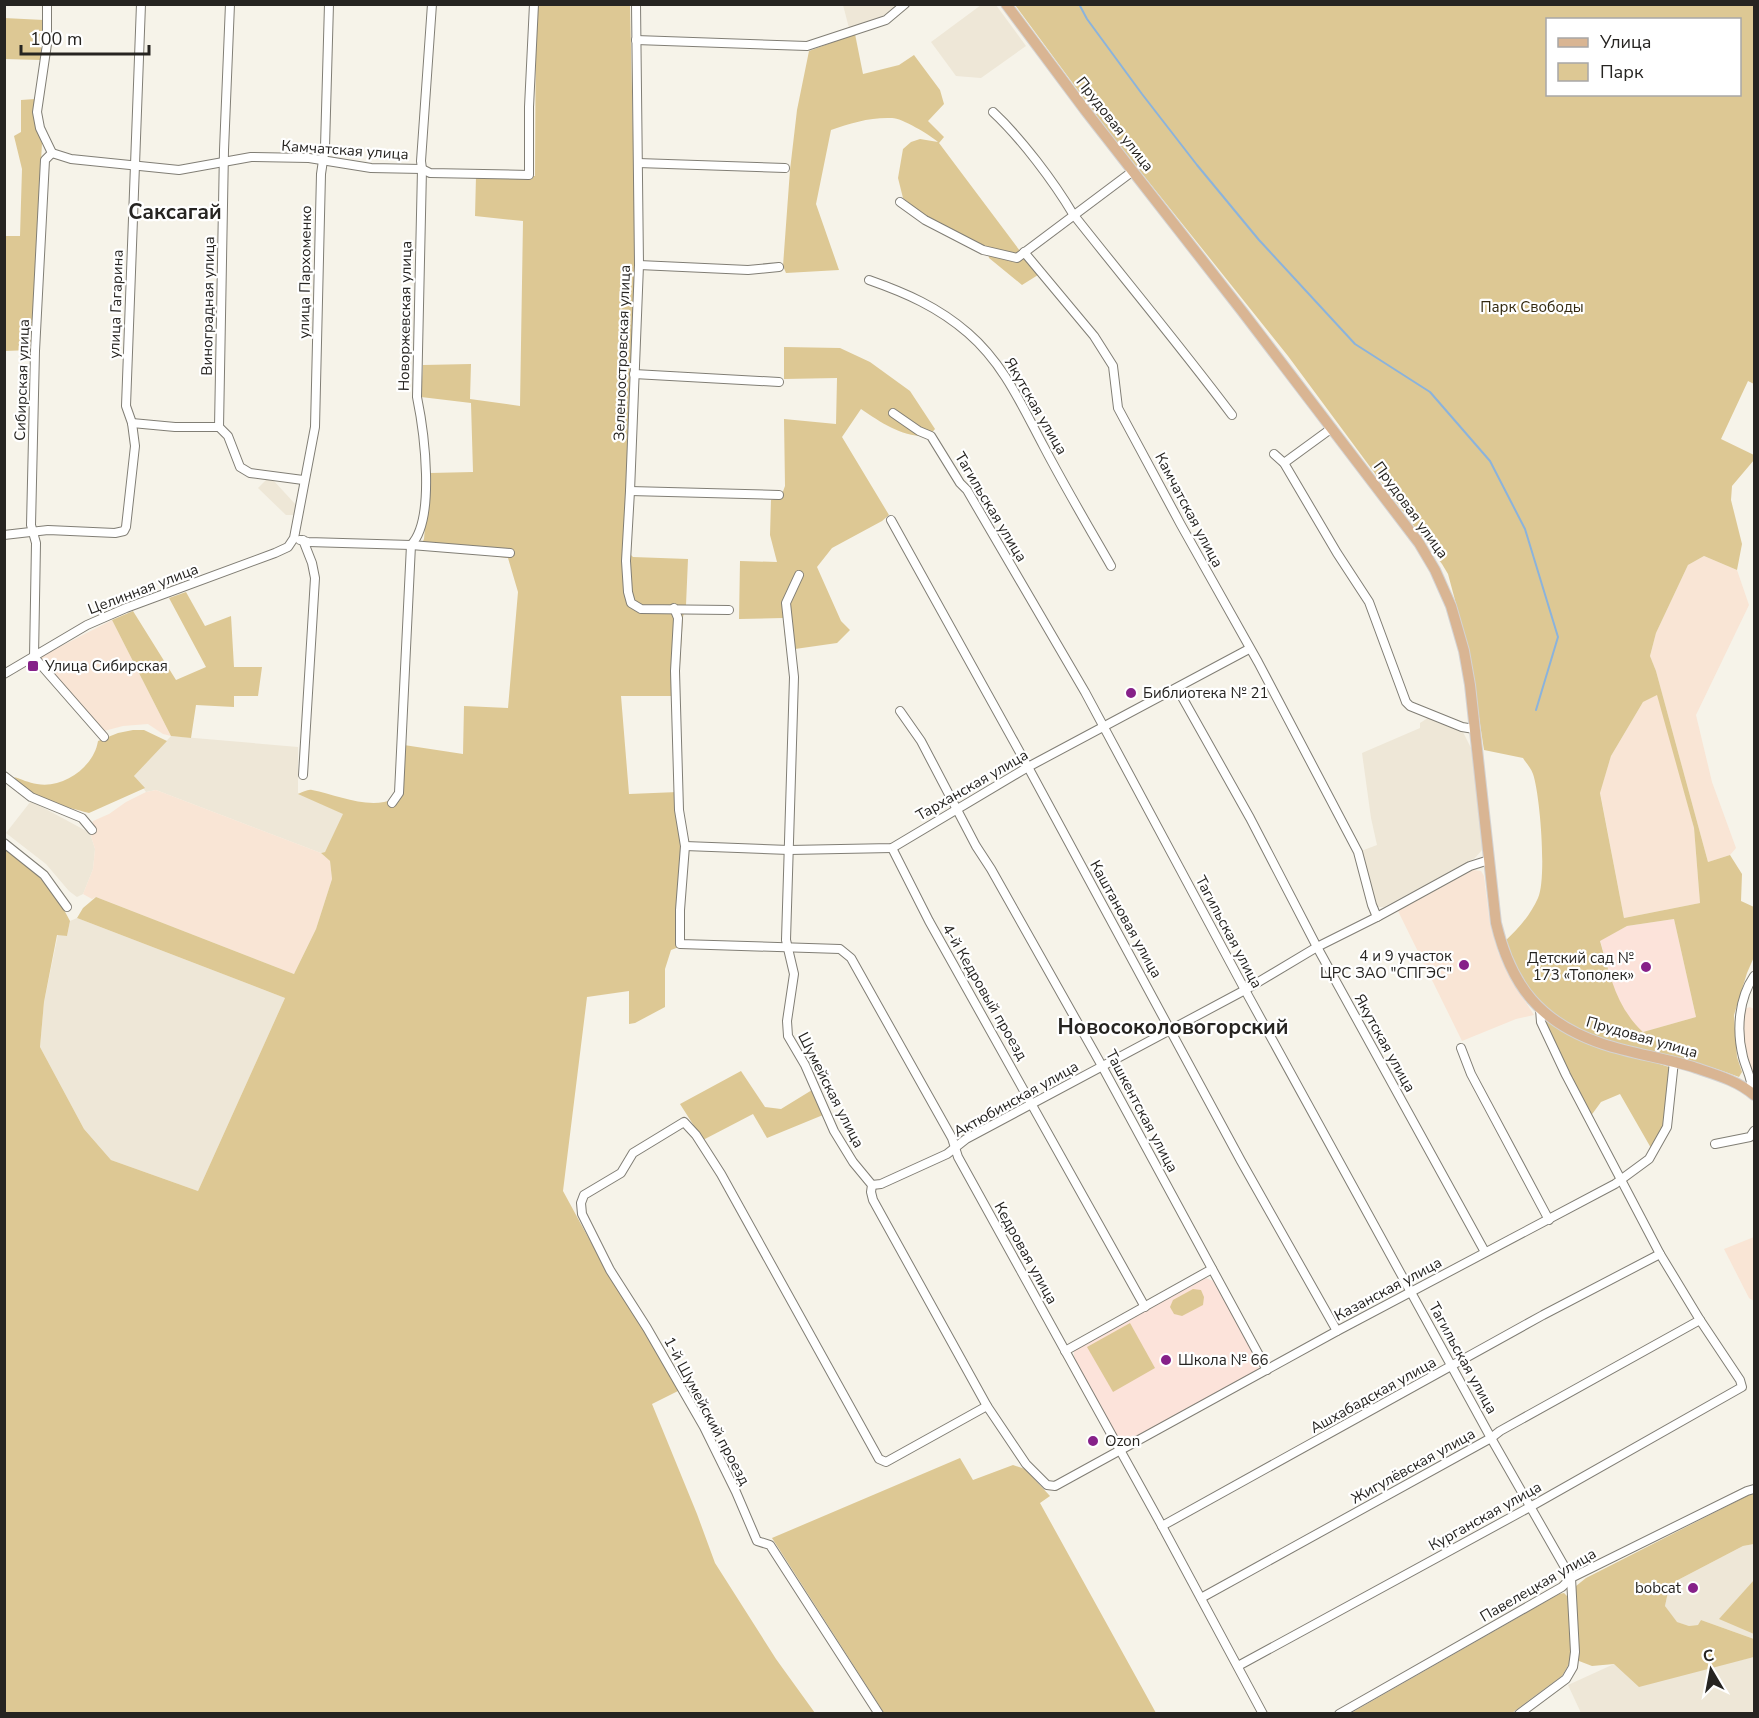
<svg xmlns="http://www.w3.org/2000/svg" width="1759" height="1718" viewBox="0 0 1759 1718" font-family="'Nunito Sans',sans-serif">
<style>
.built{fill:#eee7d7}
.industrial{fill:#f9e5d5}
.education{fill:#fce3da}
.green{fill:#ddc894;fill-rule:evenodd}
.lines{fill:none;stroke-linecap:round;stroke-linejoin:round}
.stream{stroke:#8bb3dc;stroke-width:2}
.minor-casing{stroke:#817e75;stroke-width:10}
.major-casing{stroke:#d4d3d3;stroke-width:12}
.minor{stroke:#fff;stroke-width:8}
.major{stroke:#d9b593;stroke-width:10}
.poi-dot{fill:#862189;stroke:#fff;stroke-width:2}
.labels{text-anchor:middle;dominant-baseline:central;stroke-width:4.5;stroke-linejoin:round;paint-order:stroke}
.street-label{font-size:15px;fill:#262421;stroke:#fff}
.park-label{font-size:15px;fill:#332910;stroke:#fff}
.poi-label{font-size:15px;fill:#262421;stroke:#fff;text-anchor:start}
.district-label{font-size:21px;font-weight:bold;fill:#262421;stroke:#fff}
</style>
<rect width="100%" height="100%" fill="#f6f3e9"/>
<g class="built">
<polygon points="843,5 899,5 884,17 849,28"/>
<polygon points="981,5 996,5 1026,46 981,78 956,76 931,42"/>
<polygon points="267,479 273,480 296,505 294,515 286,515 258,488"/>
<polygon points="1431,716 1463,732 1471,748 1483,841 1482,850 1475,858 1384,907 1377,907 1374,903 1361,851 1377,845 1371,818 1362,753 1420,728 1420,723"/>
<polygon points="171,736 298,747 298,793 344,814 325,852 321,853 156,790 146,792 134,776"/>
<polygon points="31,801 90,833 95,849 93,869 83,894 77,897 69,891 46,864 6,833"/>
<polygon points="77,918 285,998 198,1191 111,1160 84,1129 40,1047 44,1002 58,934 67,936 70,921"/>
<polygon points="1754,1544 1754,1639 1701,1620 1699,1625 1689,1626 1676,1622 1665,1606 1668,1592 1676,1581 1743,1546"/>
<polygon points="1754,1657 1754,1713 1581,1713 1568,1685 1614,1664 1733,1662"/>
</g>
<g class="industrial">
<polygon points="1704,556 1737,570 1749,605 1696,715 1712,782 1736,848 1730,855 1708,862 1656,671 1650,656 1656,633 1688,565"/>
<polygon points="112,620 171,736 163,734 148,724 123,726 104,731 42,663 42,656"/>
<polygon points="1658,694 1694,828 1700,903 1624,918 1600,792 1611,756 1643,702"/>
<polygon points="156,790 321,853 330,861 332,879 316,929 294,974 96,897 92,899 83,894 93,869 95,849 90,833 93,821 109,814 126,802 146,792"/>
<polygon points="1473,870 1481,871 1484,876 1490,924 1498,952 1510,977 1534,1015 1516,1019 1462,1041 1398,911"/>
<polygon points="1750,1007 1754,1009 1754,1084 1747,1055 1742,1027 1744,1009"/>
<polygon points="1754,1237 1754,1301 1749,1298 1724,1249"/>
</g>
<g class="education">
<polygon points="1674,919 1696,1017 1643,1032 1630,1020 1615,994 1600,940 1627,926"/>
<polygon points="1206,1278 1213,1281 1258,1361 1259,1371 1128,1442 1122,1440 1117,1436 1074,1358 1074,1349"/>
</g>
<g class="green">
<path d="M536,5h94l6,261 -12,282 9,9 55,2 -2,46 -3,12 -5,79h-57l8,98 49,-2 7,49 -6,106 -8,3 -6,19v38l-30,16 -6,1v-33l-42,6 -24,194 44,81 38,57 24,46 11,15 -28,14 45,110 18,49 61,96 39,54h-810l-1,-865c32,25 47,36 66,73l-3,15 -10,-1 -13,67 -4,45 44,82 27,31 87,31 87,-193 -208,-80 6,-10 13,-11 198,77 22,-45 16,-50 -2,-18 -9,-8 4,-1 18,-38 -45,-20c5,-2 10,-5 14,-4 25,5 57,20 82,9l10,-54 59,9 1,-48 44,2 10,-116 -10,-34 -88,-11 4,-8 6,-66 43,-1 -2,-69 -50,-6 2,-32 48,-1 -1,35 50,7 3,-185 -48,-5 1,-40h59z"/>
<path d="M1015,5h739v379l-6,-3 -27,58 33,16v5l-22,26 -1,14 11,44 -5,26 -33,-14 -16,9 -32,68 -6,23 6,15 52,191 22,-7 12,19 -1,27 13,6v50l-7,16 -13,42 3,42 5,15 -3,5c-74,-30 -158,-22 -213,-90 -10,-12 -15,-31 -22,-45 14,-13 26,-26 34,-44 9,-19 2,-104 -5,-124 -2,-6 -7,-11 -10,-16l-39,-8 -15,-98 -21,-78 -6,-10 -154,-208 -180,-225zM1548,20h192v74h-192zM1657,695l37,133 6,75 -76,15 -24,-125 11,-37 32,-54zM1674,919l22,98 -53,15c-27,-25 -33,-57 -43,-91l27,-15z"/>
<polygon points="4,18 44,20 40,60 5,59"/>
<path d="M855,34l8,40 36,-9 15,-10 26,35 4,14 -16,17 16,16 -5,6 99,132 -16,10 -33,-27 -2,-10 -59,-30 -25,-20 -5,-20 5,-29 8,-7 9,-3 18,3c-8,-7 -36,-24 -46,-24 -21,-1 -42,5 -61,12l-15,74 23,66 -53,3 -3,-7 7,-96 7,-60 12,-59z"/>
<polygon points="35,99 34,112 42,143 31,350 5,351 5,236 20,236 22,169 14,136 21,132 21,100"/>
<path d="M784,347l56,1 30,14 40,29 25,38 -6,7c-26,2 -47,-13 -68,-27l-19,28 47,78 -7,6 -50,27 -15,19 24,54 9,9 -13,13 -42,6 -9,-3 -3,-28 -44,1 1,-58 37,1 -7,-27 1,-35 10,-3 4,-11 -1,-67 52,5 1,-46 -53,1z"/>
<polygon points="186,592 205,626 231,616 234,667 262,667 258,696 234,696 234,707 196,705 191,738 171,736 112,620 133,611 176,680 206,667 169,598"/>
<path d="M133,730h11l23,11 -33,35 11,12 -56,25c-26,-7 -59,-14 -75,-36 7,2 15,6 23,7 26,5 57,-17 61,-43l20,-8z"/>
<polygon points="1543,1017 1568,1034 1669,1067 1663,1126 1651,1148 1620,1094 1601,1102 1590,1117"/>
<polygon points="741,1071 765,1107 781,1109 812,1090 823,1115 767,1138 753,1114 703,1140 680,1104"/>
<polygon points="1193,1289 1201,1290 1204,1297 1203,1305 1182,1316 1174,1314 1170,1307 1173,1300"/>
<polygon points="1130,1323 1155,1368 1113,1392 1087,1347"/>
<polygon points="960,1458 973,1480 1013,1465 1025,1469 1050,1496 1040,1503 1156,1713 884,1713 772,1538"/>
<polygon points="1754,1494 1754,1544 1743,1546 1676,1581 1668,1592 1665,1606 1677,1622 1689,1626 1698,1625 1701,1620 1754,1639 1754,1657 1639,1687 1614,1664 1592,1666 1579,1661 1574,1596 1576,1586 1586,1578 1749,1495"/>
<polygon points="1754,1580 1754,1634 1719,1619"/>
<polygon points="1564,1593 1568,1597 1571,1652 1569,1664 1562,1676 1512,1713 1351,1713 1559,1594"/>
</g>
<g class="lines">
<polyline class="stream" points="1079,4 1087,19 1142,94 1197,165 1259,240 1355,344 1430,392 1490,461 1525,529 1558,637 1536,710"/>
<g class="minor-casing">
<g id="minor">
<polyline points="47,4 47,44 37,112 40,128 52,153"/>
<polyline points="636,4 639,265 630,491 626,561 628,592 631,603 641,609 729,610"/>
<polyline points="636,40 807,46 886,20 905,4"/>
<path d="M993,112c28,26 61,70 80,102 53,67 108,133 159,201"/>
<polyline points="52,153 71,159 179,170 251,157 309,158 371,168 422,169 430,173 529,175 529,107 534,4"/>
<polyline points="52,153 45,160 35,351 31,525 36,543 34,657 104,737"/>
<polyline points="638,163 785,168"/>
<polyline points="900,202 925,220 983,250 1017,258 1133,171"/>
<polyline points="1024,252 1094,336 1113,366 1118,408 1181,525 1258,662 1358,852 1372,905 1377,917"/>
<polyline points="639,265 748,270 779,267"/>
<path d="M869,280c37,13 69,27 99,53 36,31 54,73 76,114 21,40 44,79 67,119"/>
<polyline points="634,374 779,382"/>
<polyline points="893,413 919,431 931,436 960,483 967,490 1085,692 1245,990 1491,1438 1571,1578 1575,1652 1573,1667 1566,1679 1519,1714"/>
<polyline points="132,423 175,427 219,427 228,436 240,467 250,473 303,480"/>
<polyline points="219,427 224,150 230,4"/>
<polyline points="1274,454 1284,463 1337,553 1369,602 1406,702 1410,706 1462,727 1474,729"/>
<polyline points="1284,463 1332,428"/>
<polyline points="630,491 779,495"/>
<polyline points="891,520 1028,767 1241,1161 1337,1331"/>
<polyline points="4,535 48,530 115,533 124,531 126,527 135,446 132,423 126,406 141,4"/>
<polyline points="300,540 308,542 411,545 510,553"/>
<polyline points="303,540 312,563 315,578 303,775"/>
<polyline points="799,575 786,603 794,677 786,940 794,974 787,1021 788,1036 805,1065 834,1131 853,1162 872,1185 871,1192 873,1200 987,1406 1026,1464 1047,1485 1055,1486 1337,1331 1615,1184 1649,1159 1667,1127 1674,1061"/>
<polyline points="674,608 678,618 675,671 679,810 685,846 680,910 680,944 840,949 851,958 952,1138 958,1157 1162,1526 1263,1714"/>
<polyline points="4,674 87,625 126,608 275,553 288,547 294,538 315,427 321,174 325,147 329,4"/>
<polyline points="1177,688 1250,818 1317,947 1485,1252"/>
<polyline points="900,711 921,741 976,846 991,869 1102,1066 1267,1370"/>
<polyline points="4,776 31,797 82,818 92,830"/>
<path d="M392,803l7,-10 12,-248c25,-26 13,-114 6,-148l5,-228 -1,-8 11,-157"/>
<polyline points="4,843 44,875 67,907"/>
<polyline points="685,846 789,850 892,848 1028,767 1249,649"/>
<polyline points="892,848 929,921 1145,1307"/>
<polyline points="1461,1048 1471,1074 1549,1220"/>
<path d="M1752,1093c1,-13 -6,-24 -9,-36 -7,-27 -4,-59 11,-81"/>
<polyline points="1715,1144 1750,1137 1754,1131"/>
<polyline points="872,1185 881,1184 947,1154 966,1139 1245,990 1317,947 1377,917 1470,866 1489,860"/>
<polyline points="1065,1351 1212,1269"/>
<polyline points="1162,1526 1543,1315 1660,1254"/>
<polyline points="1201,1598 1491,1438 1500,1431 1700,1320"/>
<polyline points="1238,1666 1530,1507 1742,1387 1740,1380 1700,1320 1660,1254 1566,1075 1541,1022 1540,1009"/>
<polyline points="879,1714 770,1545 757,1541 736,1492 704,1427 647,1328 610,1270 582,1214 581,1203 584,1195 621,1173 633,1153 684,1122 696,1135 721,1174 879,1459 886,1462 987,1406"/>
<polyline points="1339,1714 1562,1587 1571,1578 1747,1491 1754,1489"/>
</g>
</g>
<g class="major-casing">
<path id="major" d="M1006,4l79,106 157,201 177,232 16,27 16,36 13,45 6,34 26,238c15,63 44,100 107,121 30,10 63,14 93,24 21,7 42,13 58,27"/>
</g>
<use href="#minor" class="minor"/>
<use href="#major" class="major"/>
</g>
<g class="poi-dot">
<rect x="27" y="660" width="12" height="12" rx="3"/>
<circle cx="1131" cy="693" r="6"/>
<circle cx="1464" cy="965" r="6"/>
<circle cx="1646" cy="967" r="6"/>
<circle cx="1166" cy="1360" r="6"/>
<circle cx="1093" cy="1441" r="6"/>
<circle cx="1693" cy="1588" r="6"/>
</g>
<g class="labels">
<g class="street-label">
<text transform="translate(1115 124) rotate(52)">Прудовая улица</text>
<text transform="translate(345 150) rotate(4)">Камчатская улица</text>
<text transform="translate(305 272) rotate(-89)">улица Пархоменко</text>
<text transform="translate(116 304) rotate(-88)">улица Гагарина</text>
<text transform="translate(208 306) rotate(-89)">Виноградная улица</text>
<text transform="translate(405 316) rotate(-89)">Новоржевская улица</text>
<text transform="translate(622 353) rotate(-88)">Зеленоостровская улица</text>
<text transform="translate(22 380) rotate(-88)">Сибирская улица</text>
<text transform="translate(1036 406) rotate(60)">Якутская улица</text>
<text transform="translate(991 507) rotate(59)">Тагильская улица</text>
<text transform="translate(1189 510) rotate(62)">Камчатская улица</text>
<text transform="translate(1411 510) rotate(54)">Прудовая улица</text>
<text transform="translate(143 589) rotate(-21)">Целинная улица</text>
<text transform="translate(972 785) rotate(-30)">Тарханская улица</text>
<text transform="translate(1126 919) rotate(61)">Каштановая улица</text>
<text transform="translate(1229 932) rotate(62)">Тагильская улица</text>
<text transform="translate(985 992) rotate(60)">4-й Кедровый проезд</text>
<text transform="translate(1642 1037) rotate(16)">Прудовая улица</text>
<text transform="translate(1385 1043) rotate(61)">Якутская улица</text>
<text transform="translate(831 1090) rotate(63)">Шумейская улица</text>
<text transform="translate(1016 1099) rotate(-29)">Актюбинская улица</text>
<text transform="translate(1142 1111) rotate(62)">Ташкентская улица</text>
<text transform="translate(1026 1253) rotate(61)">Кедровая улица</text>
<text transform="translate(1388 1289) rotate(-28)">Казанская улица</text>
<text transform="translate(1463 1358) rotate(61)">Тагильская улица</text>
<text transform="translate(1373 1395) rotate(-29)">Ашхабадская улица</text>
<text transform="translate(707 1411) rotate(62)">1-й Шумейский проезд</text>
<text transform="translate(1413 1466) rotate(-29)">Жигулёвская улица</text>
<text transform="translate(1485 1516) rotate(-29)">Курганская улица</text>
<text transform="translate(1538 1585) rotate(-30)">Павелецкая улица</text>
</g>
<g class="park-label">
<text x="1532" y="307">Парк Свободы</text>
</g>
<g class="poi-label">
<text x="45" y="666">Улица Сибирская</text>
<text x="1143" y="693">Библиотека № 21</text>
<text x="1452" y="956" text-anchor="end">4 и 9 участок<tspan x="1452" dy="17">ЦРС ЗАО "СПГЭС"</tspan></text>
<text x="1634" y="958" text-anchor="end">Детский сад №<tspan x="1634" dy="17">173 «Тополек»</tspan></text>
<text x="1178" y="1360">Школа № 66</text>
<text x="1105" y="1441">Ozon</text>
<text x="1681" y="1588" text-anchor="end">bobcat</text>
</g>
<g class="district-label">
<text x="175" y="212">Саксагай</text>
<text x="1173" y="1027">Новосоколовогорский</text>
</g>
</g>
<rect width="1759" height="1718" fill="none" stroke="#262421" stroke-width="12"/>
<rect x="1546" y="18" width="195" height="78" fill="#ffffff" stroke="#a8a7a6" stroke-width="1.5"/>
<rect x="1558" y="38" width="30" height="9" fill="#d9b593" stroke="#a8a7a6" stroke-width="1.5"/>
<text x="1600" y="48" font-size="18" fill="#262421">Улица</text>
<rect x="1558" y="63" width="30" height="18" fill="#ddc894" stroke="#a8a7a6" stroke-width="1.5"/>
<text x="1600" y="78" font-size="18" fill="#262421">Парк</text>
<g transform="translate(1711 1670) rotate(350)" stroke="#ffffff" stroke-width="4.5" paint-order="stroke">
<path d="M0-4.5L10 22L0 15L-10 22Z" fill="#262421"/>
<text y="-9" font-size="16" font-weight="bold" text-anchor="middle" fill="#262421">С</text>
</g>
<path d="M21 45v9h128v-9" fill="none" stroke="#262421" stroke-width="3"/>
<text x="30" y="45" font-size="18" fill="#262421" stroke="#ffffff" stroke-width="4.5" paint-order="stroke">100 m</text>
</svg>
